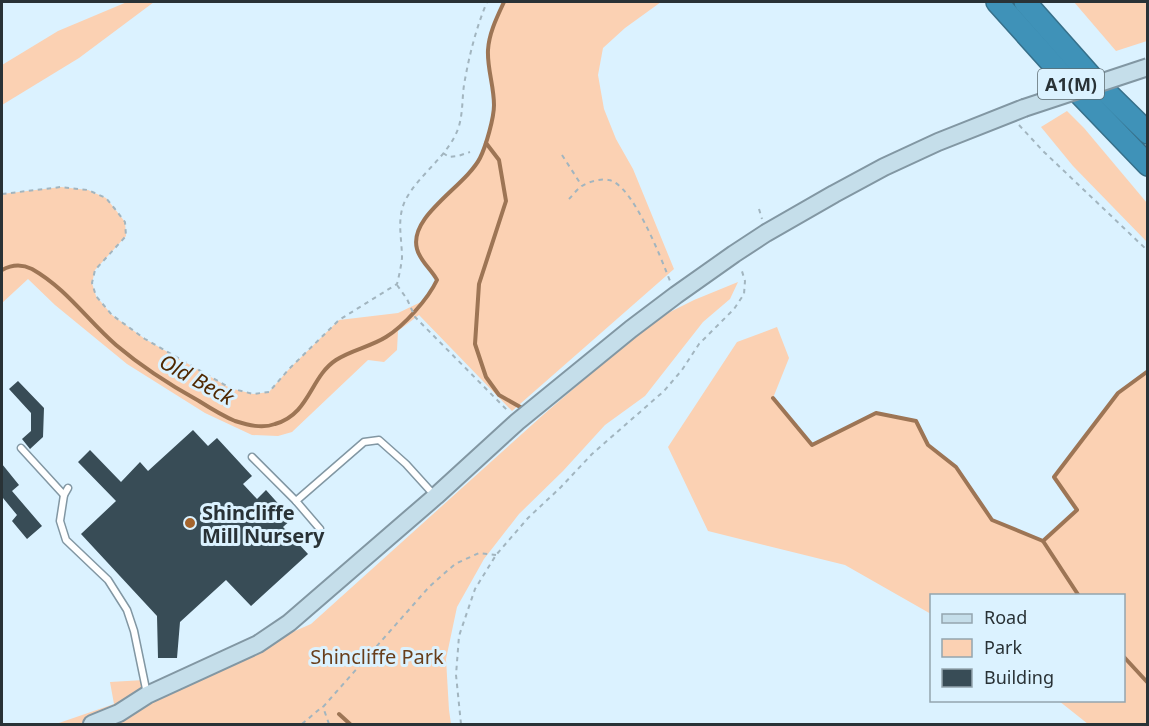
<svg xmlns="http://www.w3.org/2000/svg" width="1149" height="726" viewBox="0 0 1149 726" font-family="'Noto Sans',sans-serif">
<style>
.green{fill:#fbd1b3}
.lines{fill:none;stroke-linecap:round;stroke-linejoin:round}
.stream{stroke:#9d7555;stroke-width:4}
.building{fill:#384c56}
.lane-casing{stroke:#8297a3;stroke-width:9}
.secondary-casing{stroke:#8297a3;stroke-width:20}
.highway-casing{stroke:#37708a;stroke-width:24}
.path{stroke:#a2b5bf;stroke-width:2;stroke-dasharray:4.5 4.5;stroke-linecap:butt}
.lane{stroke:#fff;stroke-width:6}
.secondary{stroke:#c5deea;stroke-width:16}
.highway{stroke:#3f92b8;stroke-width:21}
.secondary-bridge-casing{stroke:#8297a3;stroke-width:20;stroke-linecap:butt}
.secondary-bridge{stroke:#c5deea;stroke-width:16}
.poi-dot{fill:#a4642d;stroke:#dbf2ff;stroke-width:2}
.labels{text-anchor:middle;dominant-baseline:central;stroke-width:6;stroke-linejoin:round;paint-order:stroke}
.shield{fill:#dbf2ff;stroke:#5e6c72;stroke-width:1.5}
.shield-label{font-size:18px;font-weight:bold;fill:#293236}
.poi-label{font-size:20px;font-weight:bold;fill:#293236;stroke:#dbf2ff;text-anchor:start}
.park-label{font-size:20px;fill:#683e1b;stroke:#dbf2ff}
.water-label{font-size:21px;font-style:italic;fill:#502800;stroke:#dbf2ff}
</style>
<rect width="100%" height="100%" fill="#dbf2ff"/>
<g class="green">
<polygon points="127,2 154,2 79,58 2,105 2,65 58,31"/>
<path d="M504,2h157l-36,26 -22,20 -5,27 6,34 12,30 17,30 41,100 -162,142 -93,-96 -21,16 -1,19 -13,12 -16,-2 -76,72 -14,4 -26,-1 -47,-22 -78,-49 -72,-59 -27,-26 -26,24v-109l59,-7 27,3 18,8 9,11 10,13 1,14 -31,34 -3,13 4,13 16,19 33,24 85,49 23,6 16,-2 20,-23 50,-49 59,-7 25,-12 9,-11 5,-10c-6,-11 -17,-19 -20,-31 -9,-34 48,-62 63,-91 6,-12 14,-40 14,-53 0,-19 -7,-37 -6,-55 1,-17 9,-34 16,-48z"/>
<polygon points="1074,2 1147,2 1147,41 1116,51"/>
<polygon points="1067,111 1084,128 1147,203 1147,242 1073,166 1041,127"/>
<polygon points="738,282 730,299 703,322 645,396 605,425 563,471 519,514 484,559 457,607 446,659 449,710 451,724 56,724 114,704 110,682 144,680 147,695 311,624 543,415 622,347 664,315 694,300"/>
<polygon points="777,327 789,358 773,398 812,444 876,413 916,421 928,445 956,467 992,520 1043,541 1076,510 1054,477 1118,393 1147,371 1147,724 1088,724 1059,701 1124,700 1124,596 932,596 931,614 845,565 708,531 668,447 737,342"/>
</g>
<g class="lines">
<g class="stream">
<polyline points="486,143 499,160 506,201 479,284 475,344 486,377 499,395 522,408"/>
<path d="M2,270c9,-5 20,-6 30,-1 35,20 55,51 84,76 26,22 54,40 83,56 11,7 24,15 36,20 13,4 27,8 40,3 35,-10 35,-47 61,-64 15,-10 34,-13 50,-23 18,-11 42,-38 51,-57 -6,-11 -17,-19 -20,-31 -9,-33 48,-62 63,-91 6,-12 14,-40 14,-53 0,-19 -7,-37 -6,-55 1,-17 9,-33 16,-48"/>
<polyline points="773,398 812,445 876,413 916,421 928,445 956,467 992,520 1043,541 1077,510 1054,477 1118,393 1148,371"/>
<polyline points="1043,541 1079,596"/>
<polyline points="1124,657 1148,683"/>
<polyline points="339,714 350,724"/>
</g>
</g>
<g class="building">
<polygon points="18,381 44,408 43,437 30,449 22,439 31,431 31,413 9,389"/>
<polygon points="193,430 208,446 217,438 252,476 243,484 257,499 266,490 292,519 283,527 308,554 251,606 226,580 180,622 177,658 158,658 157,616 81,534 116,501 78,462 90,450 121,482 140,462 148,471"/>
<polygon points="2,464 19,485 12,491 42,526 27,539 12,521 17,515 3,498 2,500"/>
</g>
<g class="lines">
<g class="lane-casing">
<g id="lane">
<polyline points="21,448 64,495"/>
<polyline points="252,457 296,501 320,529"/>
<polyline points="68,488 64,495 60,521 66,540 108,580 127,610 134,631 147,694"/>
<polyline points="296,501 364,442 379,440 406,464 435,496"/>
</g>
</g>
<g class="secondary-casing">
<polyline id="secondary" points="92,724 119,713 147,695 258,644 289,623 436,496 517,422 631,329 676,295 734,254 766,233 834,194 884,167 938,142 1024,108"/>
</g>
<g class="highway-casing">
<g id="highway">
<polyline points="997,2 1076,90 1148,165"/>
<polyline points="1025,2 1095,81 1148,133"/>
</g>
</g>
<g class="path">
<polyline points="1019,125 1043,151 1148,251"/>
<polyline points="443,153 449,157 458,156 470,152"/>
<polyline points="562,155 582,186"/>
<path d="M2,194l59,-7 27,3 18,8 9,11 10,13 1,14 -31,34 -3,13 4,13 16,19 33,24 85,49 23,6 16,-2 20,-23 50,-49 58,-36c2,-8 4,-17 5,-26 0,-20 -6,-40 4,-59 14,-26 44,-44 53,-73 4,-14 3,-27 5,-41 5,-29 12,-57 23,-83"/>
<path d="M569,199c4,-4 8,-10 13,-13 6,-4 19,-8 27,-6 24,5 52,78 61,101"/>
<polyline points="759,209 762,219"/>
<polyline points="397,285 407,299 415,317 508,411"/>
<polyline points="302,724 322,707"/>
<polyline points="329,724 323,707 429,587 455,564 479,553 496,555"/>
<polyline points="461,724 456,675 459,636 475,589 496,555 528,518 561,487 592,454 664,391 682,370 699,344 734,309 744,294 745,281 741,268"/>
</g>
<use href="#lane" class="lane"/>
<use href="#secondary" class="secondary"/>
<use href="#highway" class="highway"/>
<g class="secondary-bridge-casing">
<polyline id="secondary-bridge" points="1024,108 1148,67"/>
</g>
<use href="#secondary-bridge" class="secondary-bridge"/>
</g>
<circle class="poi-dot" cx="190" cy="523" r="6"/>
<g class="labels">
<rect class="shield" x="1038" y="69" width="66" height="30" rx="4.5"/>
<g class="shield-label">
<text x="1071" y="84">A1(M)</text>
</g>
<g class="poi-label">
<text x="202" y="512">Shincliffe<tspan x="202" dy="23">Mill Nursery</tspan></text>
</g>
<g class="park-label">
<text x="377" y="656">Shincliffe Park</text>
</g>
<g class="water-label">
<text transform="translate(197 379) rotate(29)">Old Beck</text>
</g>
</g>
<rect width="1149" height="726" fill="none" stroke="#293236" stroke-width="6"/>
<rect x="930" y="594" width="195" height="108" fill="#dbf2ff" stroke="#94a5af" stroke-width="1.5"/>
<rect x="942" y="614" width="30" height="9" fill="#c5deea" stroke="#94a5af" stroke-width="1.5"/>
<text x="984" y="624" font-size="18" fill="#293236">Road</text>
<rect x="942" y="639" width="30" height="18" fill="#fbd1b3" stroke="#94a5af" stroke-width="1.5"/>
<text x="984" y="654" font-size="18" fill="#293236">Park</text>
<rect x="942" y="669" width="30" height="18" fill="#384c56" stroke="#94a5af" stroke-width="1.5"/>
<text x="984" y="684" font-size="18" fill="#293236">Building</text>
</svg>
